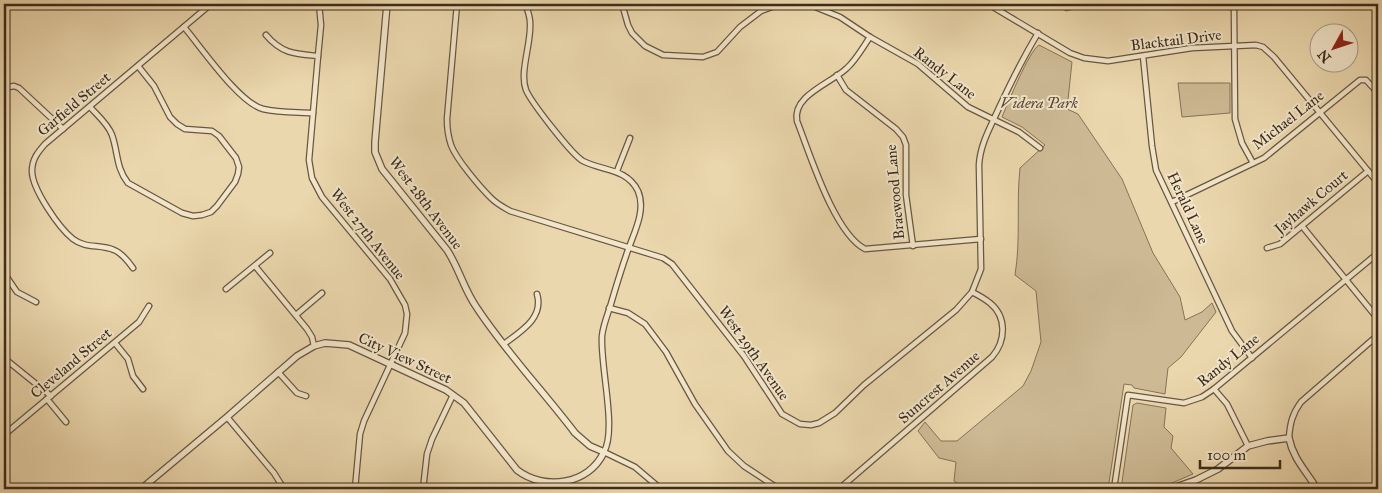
<svg xmlns="http://www.w3.org/2000/svg" width="1382" height="493" viewBox="0 0 1382 493" font-family="'IM FELL Great Primer',serif">
<style>
.green{fill:#cdba95;stroke:#847359}
.lines{fill:none;stroke-linecap:round;stroke-linejoin:round}
.minor-casing{stroke:#685741;stroke-width:7}
.tertiary-casing{stroke:#685741;stroke-width:8}
.minor{stroke:#f2e5ca;stroke-width:4.5}
.tertiary{stroke:#f2e5ca;stroke-width:5.5}
.labels{text-anchor:middle;dominant-baseline:central;stroke-width:4;stroke-linejoin:round;paint-order:stroke}
.street-label{font-size:15px;fill:#3c2c1d;stroke:#f2e5ca}
.park-label{font-size:15px;font-style:italic;fill:#594835;stroke:#f2e5ca}
</style>
<rect width="100%" height="100%" fill="#ebd7ad"/>
<filter id="stains"><feTurbulence type="fractalNoise" baseFrequency=".004" numOctaves="4"/><feColorMatrix values="0 0 0 0 .2 0 0 0 0 .09 0 0 0 0 .02 0 0 0 .5 -.17"/></filter>
<radialGradient id="worn" r=".72"><stop offset=".6" stop-color="#630" stop-opacity="0"/><stop offset="1" stop-color="#630" stop-opacity=".3"/></radialGradient>
<g class="green">
<polygon points="1055,4 1095,4 1066,11"/>
<path d="M1039,45l33,17 -5,47 11,5 44,65 31,74 27,44 5,23 17,-8 10,-9 4,9 -35,45 -13,11 -3,26 -31,-6 -2,-3 -8,-1 -16,105h-142l-12,-8 2,-19 -17,-4 -21,-27 7,-9 16,19h16l66,-55 8,-15 10,-29 -5,-51 -21,-16c6,-36 1,-71 5,-107l25,-23 -23,-18 -20,-10c6,-14 27,-66 37,-72z"/>
<polygon points="1178,83 1230,83 1230,113 1182,117"/>
<polygon points="1137,403 1166,408 1164,427 1173,436 1171,448 1193,474 1158,489 1121,489 1133,405"/>
</g>
<g class="lines">
<g class="minor-casing">
<g id="minor">
<path d="M457,4l-10,115c0,9 1,17 4,26 5,14 29,42 40,53 6,6 12,9 19,13l153,47 9,6 72,92 38,58 18,10 11,1 8,-2 16,-10 29,-28 92,-75 16,-18 9,-23 -2,-104c1,-20 11,-37 19,-55 12,-26 25,-52 40,-77"/>
<path d="M526,4c1,6 4,12 4,18 2,20 -11,50 -4,68 5,12 46,65 57,71 19,10 44,7 55,30 9,21 -6,45 -12,65 -6,17 -11,34 -16,51 -3,9 -7,19 -8,29 -2,30 15,93 2,116l31,15 26,22"/>
<polyline points="622,4 628,25 632,33 645,46 663,55 703,57 717,52 740,27 761,11 780,4"/>
<polyline points="808,4 840,17 870,37 918,64 968,107 1019,132 1040,148"/>
<polyline points="988,4 1070,53 1084,58 1108,61 1192,48 1256,45 1263,47 1274,57 1378,183"/>
<polyline points="1234,9 1235,119 1242,143 1253,163"/>
<path d="M184,27c17,20 55,76 79,82 16,4 34,3 50,4"/>
<path d="M266,35c16,19 30,19 52,21l-9,104 3,18 10,19 68,82 15,26 2,9 -2,19 -41,88 -4,13 -5,55"/>
<path d="M870,37c-7,10 -14,23 -23,31 -15,15 -55,27 -50,53 13,33 37,112 68,128l116,-10"/>
<polyline points="318,56 321,25 319,4"/>
<polyline points="1143,56 1152,146 1156,170 1232,331 1252,358"/>
<polyline points="837,75 846,90 896,129 903,137 906,145 906,195 913,246"/>
<polyline points="4,88 14,86 19,88 63,129"/>
<path d="M90,107c7,8 18,17 22,28 6,17 4,33 16,48l54,30 11,3 9,-1 9,-3 6,-6 18,-24 3,-8 1,-7 -3,-9 -17,-22 -7,-5 -27,-2 -8,-5 -7,-7 -16,-31 -16,-20"/>
<polyline points="617,171 630,138"/>
<polyline points="1172,202 1264,158 1360,80 1366,80 1378,93"/>
<polyline points="1302,226 1378,319"/>
<polyline points="1267,248 1280,244 1368,171"/>
<polyline points="255,266 307,329 312,337 314,346"/>
<path d="M133,268c-5,-7 -11,-15 -19,-18 -14,-6 -28,-1 -41,-11 -14,-11 -41,-50 -41,-68 0,-12 6,-19 13,-27l166,-140"/>
<polyline points="4,273 17,292 36,302"/>
<polyline points="226,289 270,253"/>
<polyline points="609,308 628,313 645,324 666,352 695,404 728,451 744,466 779,489"/>
<polyline points="296,315 322,293"/>
<polyline points="115,343 128,359 133,376 143,389"/>
<path d="M504,344c17,-13 40,-26 33,-50"/>
<polyline points="4,358 51,396"/>
<polyline points="278,372 297,393 306,396"/>
<polyline points="1214,389 1227,404 1248,446"/>
<polyline points="47,399 66,422"/>
<polyline points="227,417 274,473 284,489"/>
<polyline points="1378,434 1376,463 1378,469"/>
<polyline points="4,435 139,322 149,306"/>
<path d="M1289,438c1,-14 3,-24 12,-36l77,-67"/>
<polyline points="423,489 427,454 432,439 453,395"/>
<path d="M839,489l153,-132c14,-16 15,-40 -2,-54 -5,-4 -12,-8 -18,-11"/>
<polyline points="1114,489 1128,395 1184,403 1202,397 1214,389 1378,253"/>
</g>
</g>
<g class="tertiary-casing">
<g id="tertiary">
<path d="M141,489l86,-72 70,-61 17,-10 11,-3 24,2 97,45 18,13 53,67c27,21 72,15 87,-18l-14,-6 -15,-13c-32,-42 -69,-81 -98,-125 -13,-18 -18,-40 -30,-58l-65,-81 -7,-17v-10l12,-138"/>
<path d="M1170,489l26,-9 22,-11 30,-23 19,-5 22,-3c4,21 18,34 28,51"/>
</g>
</g>
<use href="#minor" class="minor"/>
<use href="#tertiary" class="tertiary"/>
</g>
<g class="labels">
<g class="street-label">
<text transform="translate(1176 40) rotate(-7)">Blacktail Drive</text>
<text transform="translate(945 73) rotate(38)">Randy Lane</text>
<text transform="translate(74 104) rotate(-40)">Garfield Street</text>
<text transform="translate(1288 120) rotate(-38)">Michael Lane</text>
<text transform="translate(895 192) rotate(-95)">Braewood Lane</text>
<text transform="translate(1311 202) rotate(-40)">Jayhawk Court</text>
<text transform="translate(426 203) rotate(53)">West 28th Avenue</text>
<text transform="translate(1188 208) rotate(65)">Herald Lane</text>
<text transform="translate(368 234) rotate(52)">West 27th Avenue</text>
<text transform="translate(754 353) rotate(55)">West 29th Avenue</text>
<text transform="translate(405 358) rotate(25)">City View Street</text>
<text transform="translate(1228 360) rotate(-39)">Randy Lane</text>
<text transform="translate(71 363) rotate(-40)">Cleveland Street</text>
<text transform="translate(939 387) rotate(-41)">Suncrest Avenue</text>
</g>
<g class="park-label">
<text x="1039" y="103">Videra Park</text>
</g>
</g>
<rect width="1382" height="493" fill="none" stroke="#ebd7ad" stroke-width="20"/>
<rect x="5" y="5" width="1372" height="483" fill="none" stroke="#3c2c1d" stroke-width="2.5"/>
<rect x="10" y="10" width="1362" height="473" fill="none" stroke="#3c2c1d"/>
<g transform="translate(1334 48) rotate(230)"><circle r="24" fill="#f2e5ca" stroke="#a99b85"/>
<path d="M0-4L9 19L0 12L-9 19Z" fill="#8f2418"/>
<text y="-8" font-size="14" font-weight="bold" text-anchor="middle" fill="#3c2c1d">N</text>
</g>
<path d="M1200 460v8h80v-8" fill="none" stroke="#3c2c1d" stroke-width="2.5"/>
<text x="1207" y="460" font-size="15" fill="#3c2c1d" stroke="#f2e5ca" stroke-width="4" paint-order="stroke">100 m</text>
<rect width="100%" height="100%" filter="url(#stains)"/>
<rect width="100%" height="100%" fill="url(#worn)"/>
</svg>
